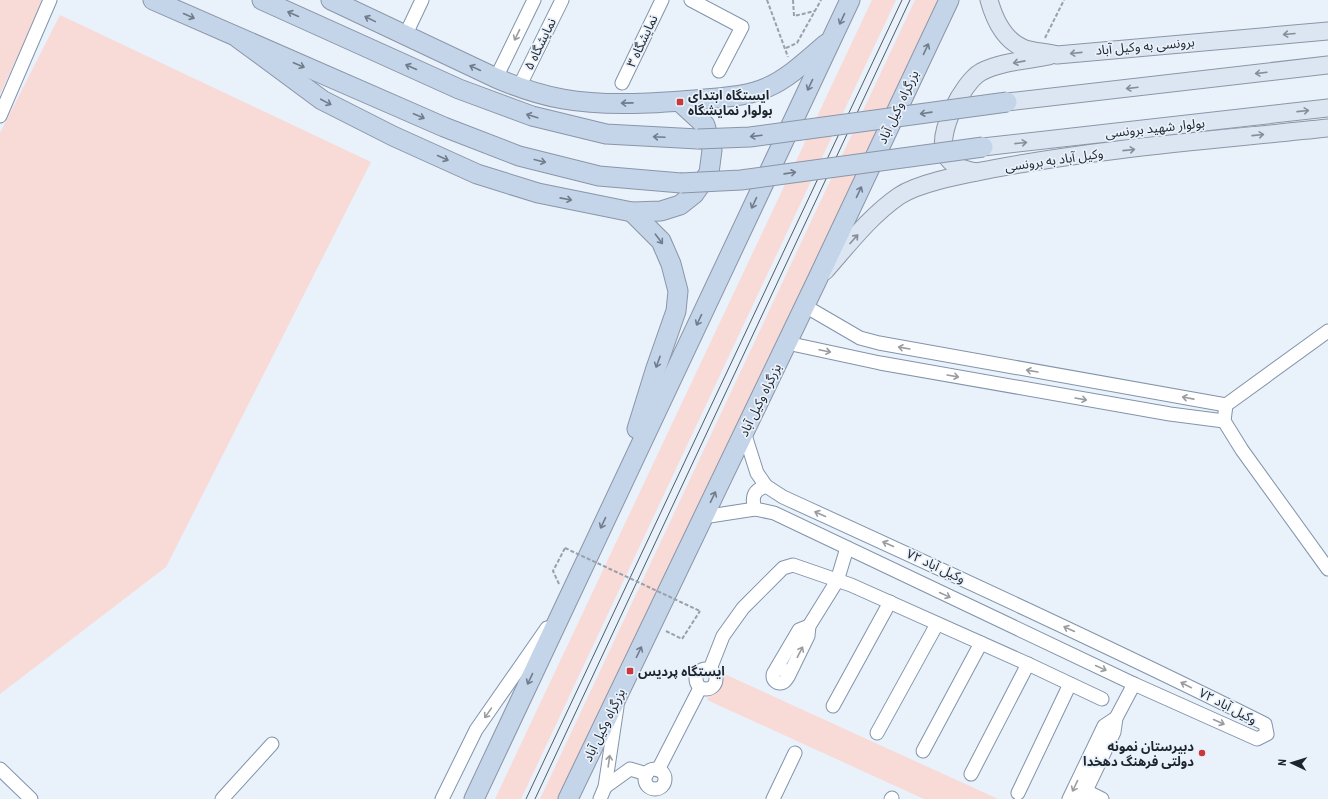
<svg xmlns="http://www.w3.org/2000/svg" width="1328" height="799" viewBox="0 0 1328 799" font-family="'Roboto Condensed','Noto Sans Arabic',sans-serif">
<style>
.green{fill:#f8dad7}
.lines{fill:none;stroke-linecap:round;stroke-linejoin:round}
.minor-casing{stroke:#8294aa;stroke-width:15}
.major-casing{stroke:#8a96a7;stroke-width:19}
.highway-casing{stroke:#8a96a7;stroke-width:21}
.path{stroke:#99a0aa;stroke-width:2;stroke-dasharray:4 2;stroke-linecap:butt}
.minor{stroke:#fff;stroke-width:13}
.major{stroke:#dce5f2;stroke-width:17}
.highway{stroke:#c4d4e9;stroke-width:19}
.tram{stroke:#535b64;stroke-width:1}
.highway-bridge-casing{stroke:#8a96a7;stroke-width:21;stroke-linecap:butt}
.path-bridge{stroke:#99a0aa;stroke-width:2;stroke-dasharray:4 2;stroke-linecap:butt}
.highway-bridge{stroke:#c4d4e9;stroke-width:19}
.oneway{stroke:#707c8b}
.oneway2{stroke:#868e99}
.oneway3{stroke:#999ca0}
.poi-dot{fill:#c8393b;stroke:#e9f1fb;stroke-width:1.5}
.labels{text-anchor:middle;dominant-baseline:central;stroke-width:3.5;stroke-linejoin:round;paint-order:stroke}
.street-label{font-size:13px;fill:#1d242d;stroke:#e9f1fb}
.poi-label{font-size:13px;font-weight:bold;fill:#1d242d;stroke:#e9f1fb;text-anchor:start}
</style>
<rect width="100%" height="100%" fill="#e9f1fb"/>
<g class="green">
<polygon points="0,0 44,0 0,94"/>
<polygon points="872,0 896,0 521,799 495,799"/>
<polygon points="915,0 941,0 566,799 540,799"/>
<polygon points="60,15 371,162 166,567 0,694 0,133"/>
<polygon points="720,672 998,799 924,799 707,700"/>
</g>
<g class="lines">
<g class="minor-casing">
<g id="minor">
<polyline points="691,0 742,27 719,71"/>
<polyline points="405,36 422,0"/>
<polyline points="496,78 534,0"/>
<polyline points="622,83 662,0"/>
<polyline points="519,87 562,0"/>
<polyline points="0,116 50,0"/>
<polyline points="805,306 860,338 879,343 1226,405"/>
<polyline points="1328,331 1226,405 1224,421 1242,450 1328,569"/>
<polyline points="787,343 880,363 1170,414 1224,421"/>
<path d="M755,509c-4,-12 -1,-19 11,-23"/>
<path d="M703,517l52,-8 19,4 360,171 123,55 10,-5 -2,-10c-159,-79 -320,-153 -482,-227l-17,-11 -9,-13 -13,-41"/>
<circle cx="706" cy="679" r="10"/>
<circle cx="780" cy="676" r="7"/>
<polyline points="710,669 723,636 743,608 783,568 793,565 851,585 1028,664 1102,699"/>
<polyline points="776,669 799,630 809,626"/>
<polyline points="788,677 808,636 809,626 837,581 847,548"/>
<polyline points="833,706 890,602"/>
<polyline points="877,733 937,624"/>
<polyline points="923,751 981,643"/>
<polyline points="0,769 31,799"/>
<circle cx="655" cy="779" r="10"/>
<polyline points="658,770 700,688"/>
<polyline points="971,774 1028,664"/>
<polyline points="605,787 630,769 647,774"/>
<polyline points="1086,791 1102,799"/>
<polyline points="1018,793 1070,684"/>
<polyline points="222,799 272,744"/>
<polyline points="442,799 476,730 547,628"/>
<polyline points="600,799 605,787 617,707"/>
<polyline points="773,799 795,753"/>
<polyline points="891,799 892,798"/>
<polyline points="1069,799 1104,726 1116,718"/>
<polyline points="1082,799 1114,732 1116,718 1134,684"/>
</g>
</g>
<g class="major-casing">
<g id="major">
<path d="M989,0c5,18 15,40 34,48 10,4 23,4 34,7l271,-24"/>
<polyline points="1007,102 1328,65"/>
<polyline points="983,147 1328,108"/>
<path d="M976,172c-13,-3 -24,-5 -30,-17 -11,-20 17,-73 35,-83 19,-10 47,-12 68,-16"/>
<path d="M825,271c23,-26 45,-55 74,-75 21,-14 68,-22 93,-27 111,-21 224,-29 336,-41"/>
</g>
</g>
<g class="highway-casing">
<g id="highway">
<polyline points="153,0 444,127 519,156 599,176 681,183"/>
<polyline points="262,0 459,89 532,116 606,134 698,139"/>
<path d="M331,0l165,78c21,9 44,17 67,21 44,8 98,4 142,0 22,-2 43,-3 63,-12 22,-10 39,-27 58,-43"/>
<polyline points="238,38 322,100 393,136 477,174 538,193 632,212 661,211 680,205 694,194 709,173 712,150 705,125 680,102"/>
<polyline points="632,212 661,241 671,264 678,291 676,311 655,371 637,429"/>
<polyline points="474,799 850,0"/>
<polyline points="568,799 818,278 949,0"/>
</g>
</g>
<g class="path">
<polyline points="767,0 788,57"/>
<polyline points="793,0 794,16 815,11"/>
<polyline points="1045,38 1064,0"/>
<polyline points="786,48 797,43 821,0"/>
<polyline points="559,584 553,571 565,548"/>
<polyline points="666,631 682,639 700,611"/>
</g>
<use href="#minor" class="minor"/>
<use href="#major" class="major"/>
<use href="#highway" class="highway"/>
<g class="tram">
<polyline points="526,799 902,0"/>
<polyline points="535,799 910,0"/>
</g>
<g class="highway-bridge-casing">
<g id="highway-bridge">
<polyline points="698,139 750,137 1007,102"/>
<polyline points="681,183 741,180 983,147"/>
</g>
</g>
<polyline class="path-bridge" points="565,548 700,611"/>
<use href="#highway-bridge" class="highway-bridge"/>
</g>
<defs><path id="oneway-shaft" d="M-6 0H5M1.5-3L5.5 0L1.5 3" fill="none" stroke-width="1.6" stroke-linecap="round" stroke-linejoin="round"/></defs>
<g class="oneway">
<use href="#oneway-shaft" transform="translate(293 14) rotate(-156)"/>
<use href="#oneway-shaft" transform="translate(189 16) rotate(24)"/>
<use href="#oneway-shaft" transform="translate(370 19) rotate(-154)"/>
<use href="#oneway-shaft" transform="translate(842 19) rotate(115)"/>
<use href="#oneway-shaft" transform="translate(926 49) rotate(-65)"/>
<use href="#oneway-shaft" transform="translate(299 65) rotate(23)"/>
<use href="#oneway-shaft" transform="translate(411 67) rotate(-156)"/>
<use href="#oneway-shaft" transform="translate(475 68) rotate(-155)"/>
<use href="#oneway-shaft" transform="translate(810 85) rotate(115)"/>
<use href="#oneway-shaft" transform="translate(326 102) rotate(28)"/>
<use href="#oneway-shaft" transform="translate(627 103) rotate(179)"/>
<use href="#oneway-shaft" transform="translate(926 113) rotate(172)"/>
<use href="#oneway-shaft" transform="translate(419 116) rotate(23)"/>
<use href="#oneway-shaft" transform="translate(532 116) rotate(-163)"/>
<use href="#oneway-shaft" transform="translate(756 136) rotate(173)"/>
<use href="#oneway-shaft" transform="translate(659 137) rotate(-177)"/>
<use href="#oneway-shaft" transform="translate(443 158) rotate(24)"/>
<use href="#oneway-shaft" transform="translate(540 161) rotate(14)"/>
<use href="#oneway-shaft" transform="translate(790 173) rotate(-8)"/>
<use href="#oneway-shaft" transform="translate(859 192) rotate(-65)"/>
<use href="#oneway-shaft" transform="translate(566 199) rotate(11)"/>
<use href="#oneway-shaft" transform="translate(754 203) rotate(115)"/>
<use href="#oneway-shaft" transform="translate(659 239) rotate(53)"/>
<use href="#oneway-shaft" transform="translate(699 320) rotate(115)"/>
<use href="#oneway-shaft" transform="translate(658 362) rotate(110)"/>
<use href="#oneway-shaft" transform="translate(713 497) rotate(-64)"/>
<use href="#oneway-shaft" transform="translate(603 523) rotate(115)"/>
<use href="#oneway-shaft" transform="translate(639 652) rotate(-64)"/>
<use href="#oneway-shaft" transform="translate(530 679) rotate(115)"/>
</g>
<g class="oneway2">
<use href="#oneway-shaft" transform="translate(1289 34) rotate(175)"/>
<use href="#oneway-shaft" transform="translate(1076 53) rotate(174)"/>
<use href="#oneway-shaft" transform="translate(1019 62) rotate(169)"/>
<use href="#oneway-shaft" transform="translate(1261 73) rotate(173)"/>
<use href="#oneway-shaft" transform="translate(1132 88) rotate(173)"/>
<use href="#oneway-shaft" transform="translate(1303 111) rotate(-6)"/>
<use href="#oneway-shaft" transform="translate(1258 135) rotate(-6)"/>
<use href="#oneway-shaft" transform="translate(1021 143) rotate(-6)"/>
<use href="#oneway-shaft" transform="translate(1129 150) rotate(-6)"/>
<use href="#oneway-shaft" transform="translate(854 239) rotate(-48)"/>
</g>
<g class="oneway3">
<use href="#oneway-shaft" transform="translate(517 35) rotate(116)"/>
<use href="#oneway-shaft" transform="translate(904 348) rotate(-170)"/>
<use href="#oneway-shaft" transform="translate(825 351) rotate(12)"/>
<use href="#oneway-shaft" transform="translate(1032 371) rotate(-170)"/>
<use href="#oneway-shaft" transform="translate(953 376) rotate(10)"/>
<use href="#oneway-shaft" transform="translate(1188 398) rotate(-169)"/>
<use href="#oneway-shaft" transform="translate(1081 399) rotate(10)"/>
<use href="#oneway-shaft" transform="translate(820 514) rotate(-156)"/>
<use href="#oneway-shaft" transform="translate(888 544) rotate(-156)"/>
<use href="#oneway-shaft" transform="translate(945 595) rotate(25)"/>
<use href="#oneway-shaft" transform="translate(1069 629) rotate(-155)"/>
<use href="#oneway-shaft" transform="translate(800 652) rotate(-63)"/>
<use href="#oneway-shaft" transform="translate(1101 668) rotate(25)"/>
<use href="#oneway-shaft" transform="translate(1186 685) rotate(-153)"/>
<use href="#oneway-shaft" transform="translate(488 713) rotate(125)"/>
<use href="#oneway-shaft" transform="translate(1219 722) rotate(24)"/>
<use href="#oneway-shaft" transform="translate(609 761) rotate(-82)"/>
<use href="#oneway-shaft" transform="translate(1075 786) rotate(115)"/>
</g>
<g class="poi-dot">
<rect x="676" y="98" width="8" height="8" rx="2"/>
<rect x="626" y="667" width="8" height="8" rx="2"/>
<circle cx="1202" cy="753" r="4"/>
</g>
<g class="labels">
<g class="street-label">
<text transform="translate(642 41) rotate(-65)">نمایشگاه ۳</text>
<text transform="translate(540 44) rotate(-64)">نمایشگاه ۵</text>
<text transform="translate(1145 46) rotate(-5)">برونسی به وکیل آباد</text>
<text transform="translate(898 107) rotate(-65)">بزرگراه وکیل آباد</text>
<text transform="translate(1155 128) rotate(-6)">بولوار شهید برونسی</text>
<text transform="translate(1054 160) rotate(-8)">وکیل آباد به برونسی</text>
<text transform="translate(760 400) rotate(-64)">بزرگراه وکیل آباد</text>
<text transform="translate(936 566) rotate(25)">۷۲ وکیل آباد</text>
<text transform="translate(1228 706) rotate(27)">۷۲ وکیل آباد</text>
<text transform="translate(604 725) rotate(-64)">بزرگراه وکیل آباد</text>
</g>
<g class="poi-label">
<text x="688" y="95">ایستگاه ابتدای<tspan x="688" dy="15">بولوار نمایشگاه</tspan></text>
<text x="638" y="671">ایستگاه پردیس</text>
<text x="1194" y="746" text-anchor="end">دبیرستان نمونه<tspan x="1194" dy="15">دولتی فرهنگ دهخدا</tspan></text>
</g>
</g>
<g transform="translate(1292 763) rotate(274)" stroke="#e9f1fb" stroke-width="3" paint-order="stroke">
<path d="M0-3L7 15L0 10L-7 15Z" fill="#1d242d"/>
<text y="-6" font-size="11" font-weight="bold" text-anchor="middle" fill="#1d242d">N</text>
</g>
</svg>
